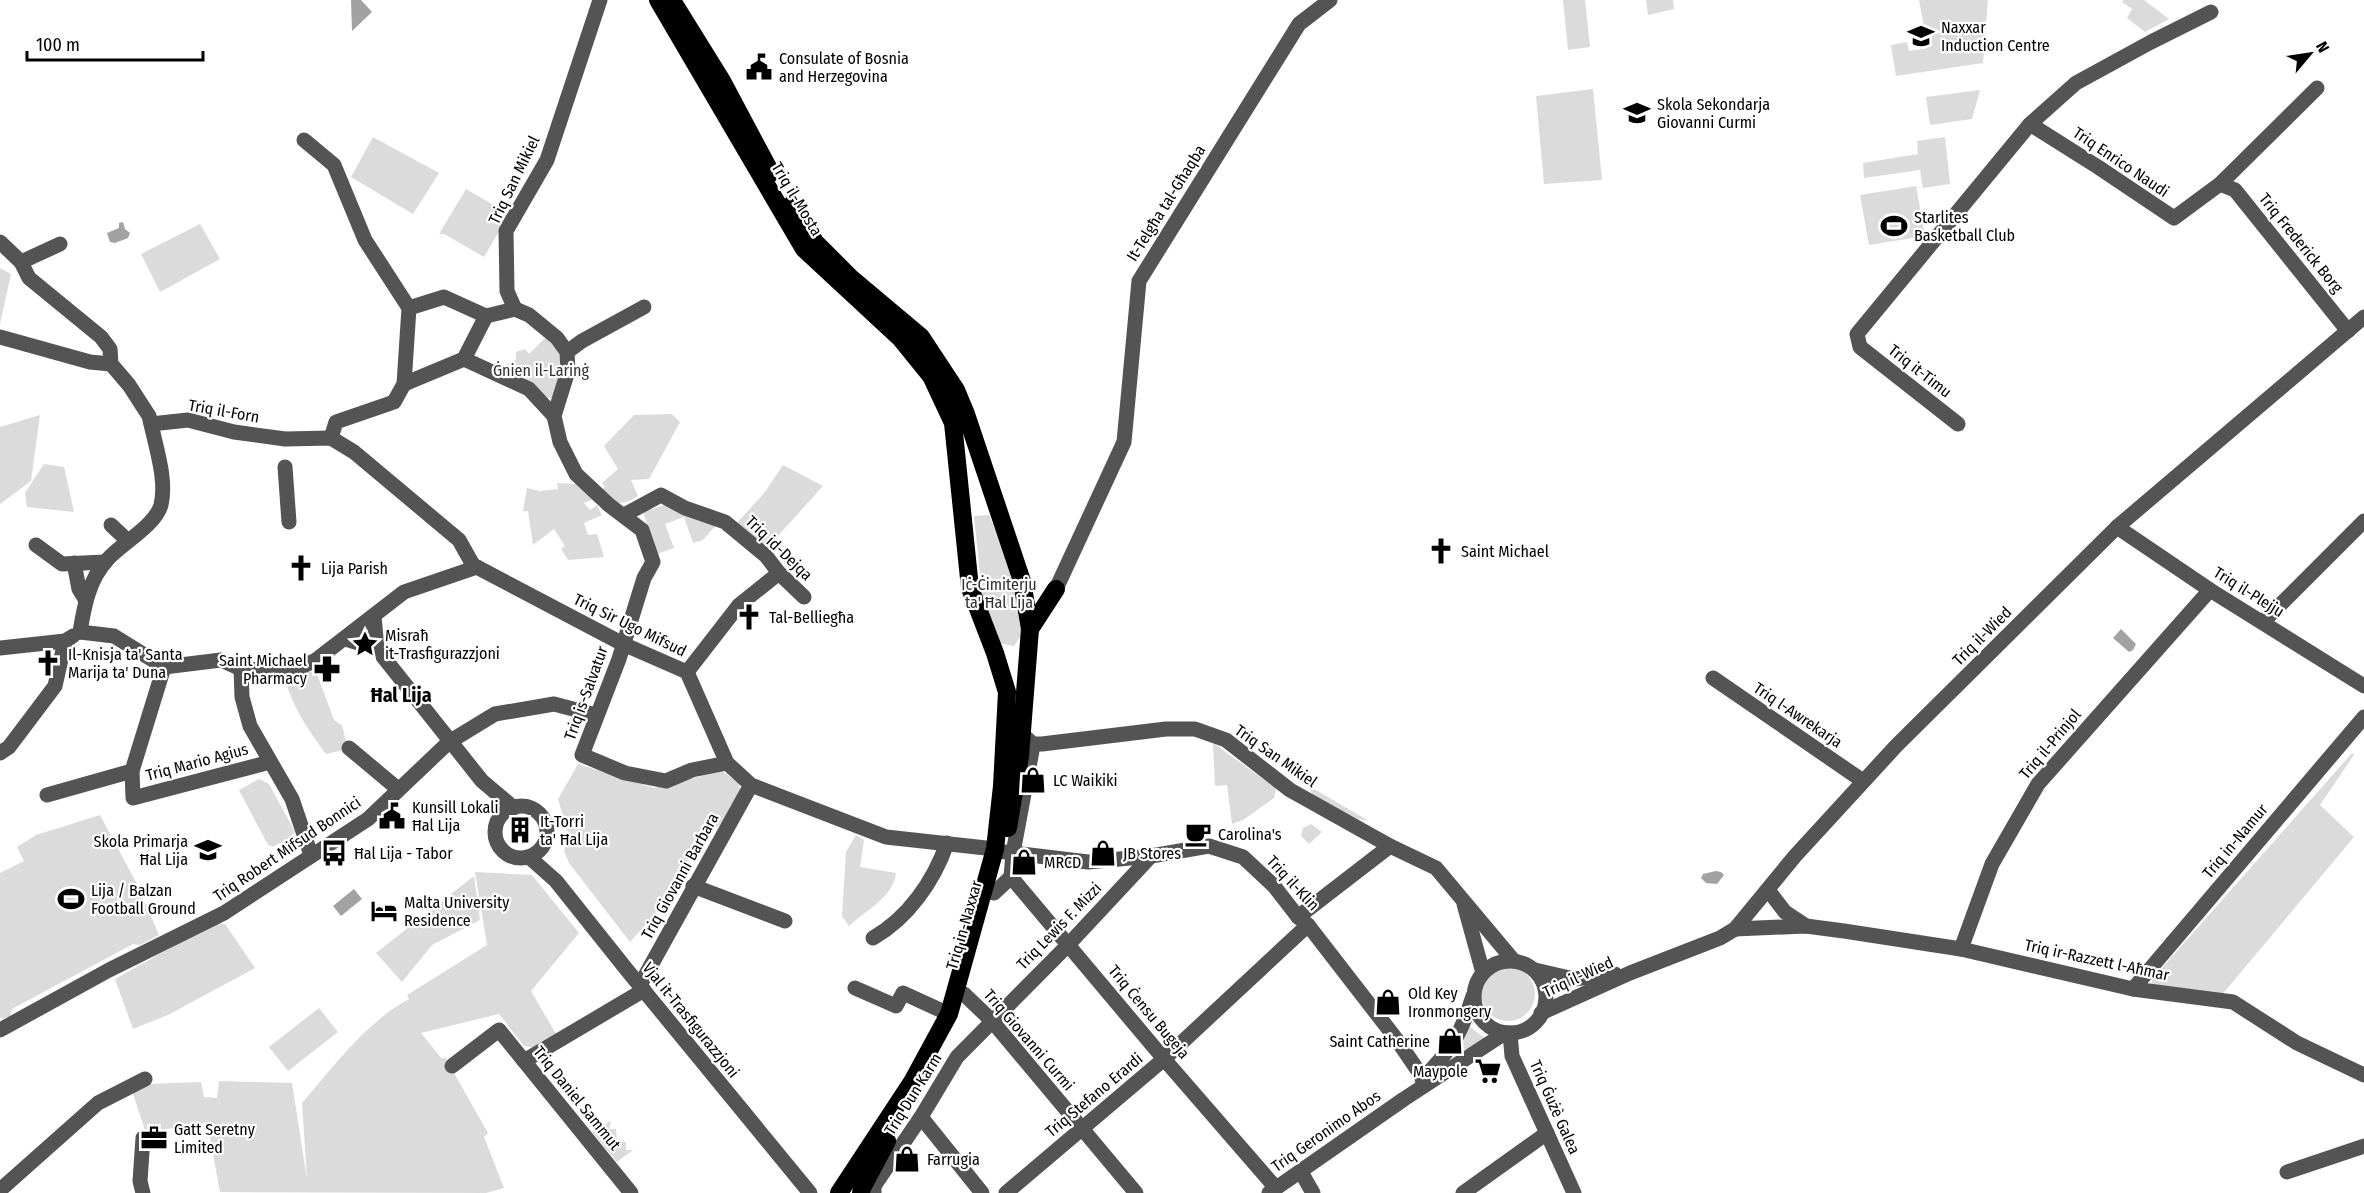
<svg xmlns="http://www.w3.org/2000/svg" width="2364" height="1193" viewBox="0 0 2364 1193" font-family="'Fira Sans Condensed',sans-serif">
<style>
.green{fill:#dbdbdb}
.water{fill:#a2a2a2}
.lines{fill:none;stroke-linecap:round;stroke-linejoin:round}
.minor{stroke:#545454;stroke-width:15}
.highway{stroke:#000;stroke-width:18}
.labels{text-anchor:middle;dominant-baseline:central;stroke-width:4.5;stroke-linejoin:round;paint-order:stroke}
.poi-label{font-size:16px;fill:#000;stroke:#fff;text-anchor:start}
.street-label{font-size:16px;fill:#000;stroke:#fff}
.park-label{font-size:16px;fill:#323232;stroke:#fff}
.quarter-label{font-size:20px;font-weight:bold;fill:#000;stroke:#fff}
</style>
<rect width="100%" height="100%" fill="#fff"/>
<g class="green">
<polygon points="1563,0 1585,0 1590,47 1568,50"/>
<polygon points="1646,0 1673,0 1674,9 1648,15"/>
<polygon points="1919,0 1988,0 1983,63 1896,76 1891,45 1907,42 1909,51 1928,48"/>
<polygon points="2124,0 2144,0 2169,19 2145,32 2127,18 2132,9 2122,2"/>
<polygon points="1593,89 1602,180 1544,184 1536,96"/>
<polygon points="1980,90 1972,119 1930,125 1926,97"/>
<polygon points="373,137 439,173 413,214 351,177"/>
<polygon points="1945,137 1950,184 1923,188 1920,170 1864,178 1863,163 1918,154 1917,141"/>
<polygon points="1916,186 1925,236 1869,245 1860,195"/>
<polygon points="466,189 509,214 484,257 444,234 439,234"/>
<polygon points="200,224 220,259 160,292 141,254"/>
<polygon points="0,268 11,274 0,324"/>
<path d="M549,334c16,25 15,36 7,65l-13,-2 -40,-23 4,-10 9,-4v-8l9,-3 4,5z"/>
<path d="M672,414l8,8 -31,57 -18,1 7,16c-18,12 -24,7 -39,-5l6,-4 -3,-4 16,-14 -14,-23 30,-31z"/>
<polygon points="40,415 31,481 0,504 0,427"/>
<polygon points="44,464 64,467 74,512 27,507 25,493"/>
<polygon points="783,465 823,486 767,548 735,525 765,492"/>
<polygon points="557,483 578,484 594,499 584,503 590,510 597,505 602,515 584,523 588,535 597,534 604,557 568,560 561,549 565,546 554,529 533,545 528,511 523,511 527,488 540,491 558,489"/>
<polygon points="682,499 718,523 703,540 693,543 684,517 665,524 674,548 657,554 643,512"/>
<path d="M989,515c18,43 28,72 33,119l-8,12 -16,-3 -16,-49 -8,-78z"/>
<path d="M316,671l18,49 8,5 5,21 -4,4 -17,4c-19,-26 -34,-47 -42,-79z"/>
<polygon points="1213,743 1276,788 1274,798 1243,820 1232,824 1227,785 1215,786"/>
<polygon points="2352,753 2354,755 2320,805 2354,837 2221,996 2149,988 2154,977"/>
<polygon points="578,764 654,788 722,771 739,783 741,795 719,826 709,829 678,876 680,886 630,942 569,863 564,851 568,833 558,799"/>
<polygon points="259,779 269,784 295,832 289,838 273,847 268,845 239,790"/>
<polygon points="1309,786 1369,821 1358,819 1313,796"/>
<polygon points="100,815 137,884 159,935 140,945 133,944 12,1009 10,1016 2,1019 0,1017 0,873 24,861 17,847 36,835"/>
<polygon points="1311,824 1322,832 1309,844 1301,836 1303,828"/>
<path d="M856,835l8,5 -4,27 36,6c-3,25 -30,37 -47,53l-7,-10 4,-64z"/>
<path d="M475,872l57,3 47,58 -48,58 25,43 -20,14 -12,-2 -25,-32 -78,19 21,26 3,-2 43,76 -4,4 20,51 -18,5 -266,-1 -13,-70 -61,11 -14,-42 17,-7 52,-2 3,15 13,1 2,-17 73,2 15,96 -5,-76c32,-37 63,-80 107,-104l-2,-4 80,-50z"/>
<polygon points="474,876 480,920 432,945 402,982 376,953"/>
<polygon points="215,923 225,924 255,968 168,1015 133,1029 115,979"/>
<circle cx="1508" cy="994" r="27"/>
<polygon points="319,1008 338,1032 288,1071 269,1047"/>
<polygon points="1469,1026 1486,1039 1470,1049 1456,1050"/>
<polygon points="610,1121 611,1122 609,1129 616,1129 617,1141 626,1142 626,1150 633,1150 617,1162 593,1133"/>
</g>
<g class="water">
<polygon points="351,0 361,0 372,12 352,31"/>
<polygon points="123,222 125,229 130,233 128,238 115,243 110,242 107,233 119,228 119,223"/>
<polygon points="2121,629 2136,644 2133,650 2129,652 2113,638"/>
<polygon points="1716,871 1721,872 1724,875 1717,884 1706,883 1701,878 1703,874"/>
<polygon points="354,889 362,899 341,916 333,906"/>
</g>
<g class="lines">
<g class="minor">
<polyline points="2030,124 2098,167 2174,218 2220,184 2317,88"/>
<polyline points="304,140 334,165 365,240 409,308"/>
<polyline points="2220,184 2235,190 2348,331"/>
<path d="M0,242l21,20 8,16 72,59 9,12 1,15 18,21 20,31 2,8c5,24 16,56 10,81 -6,21 -39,38 -54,55 -18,19 -23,47 -27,72"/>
<polyline points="21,262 60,244"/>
<polyline points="515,309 529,315 557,338 567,352 568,371 554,416 560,442 576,474 609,505 642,530 653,562 644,578 619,659 582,755 625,773 666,781 692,770 727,763"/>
<polyline points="515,309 507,291 506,231 547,160 600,0"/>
<polyline points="0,337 90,362 111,364"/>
<polyline points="567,352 582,341 644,307"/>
<polyline points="464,359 529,389 554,416"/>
<polyline points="404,384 464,359 486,316"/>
<polyline points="151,424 188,420 234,432 285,439 331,438 354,452 459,540 473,565 623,644 687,672 727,763 751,785 886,837 995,849"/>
<polyline points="1958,424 1860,347 1857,334 2030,124 2076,83 2151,42 2211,12"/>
<polyline points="331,438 336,422 394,402 404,384 409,308 444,297 486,316 515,309"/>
<polyline points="285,467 289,522"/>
<polyline points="624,515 661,495 685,508 725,522 766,556 779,573 804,597"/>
<polyline points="111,525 127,540"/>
<polyline points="2117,527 2210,590 2364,686"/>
<polyline points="36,545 62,564 105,562"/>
<polyline points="74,563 79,589 85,599"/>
<polyline points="1056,589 1124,442 1139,281 1299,24 1330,0"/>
<polyline points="374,616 377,649"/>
<polyline points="2263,622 2364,521"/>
<polyline points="80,632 114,636 164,667 221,660 241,669 274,670 301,667 316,660 404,592 477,567"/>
<polyline points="346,639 377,649"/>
<polyline points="0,648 65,641 73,636"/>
<polyline points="377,649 482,781 514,808"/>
<polyline points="164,667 132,771 133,798 270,762"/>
<polyline points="241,669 242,697 250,726 292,799 311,855"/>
<polyline points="687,672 739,605 779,573"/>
<polyline points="1713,678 1863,781"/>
<polyline points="1022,734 1033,744 1042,744 1166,729 1195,729 1226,740 1290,790 1390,846 1436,868 1514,961"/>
<polyline points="349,748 398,789"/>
<polyline points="0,753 9,747 55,686 65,641"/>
<polyline points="47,795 132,771"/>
<circle cx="521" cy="832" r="26"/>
<polyline points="1005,852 1088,862 1151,856 1209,846 1243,857 1274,886 1298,917 1308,925 1397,1040 1423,1078"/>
<polyline points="529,857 556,881 627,970 810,1193"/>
<polyline points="1011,877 1013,853 1032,751"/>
<polyline points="693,886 785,921"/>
<polyline points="1768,890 1785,912 1806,926"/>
<polyline points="994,893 1011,877 1164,1059 1276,1188"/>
<polyline points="1464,904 1483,973"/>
<polyline points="1298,917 1390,846"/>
<polyline points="1735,929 1806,926 1844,931 1961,949 2133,989 2233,1002 2297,1043 2364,1075"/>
<path d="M873,938c35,-20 61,-57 74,-95"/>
<polyline points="1961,949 1992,864 2038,784 2210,590"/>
<circle cx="1510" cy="997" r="36"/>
<polyline points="1535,970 1574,979 1615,974"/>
<polyline points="640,985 751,785"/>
<polyline points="855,988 896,1006 903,993 949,1014"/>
<polyline points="2133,989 2364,717"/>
<polyline points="964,994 992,1021 1136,1193"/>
<polyline points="1541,1013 1630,973 1720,938 1735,929 1795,856 1896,746 2117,527 2364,317"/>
<polyline points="0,1030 109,970 224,913 368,819 449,742 495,714 554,704 596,715"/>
<polyline points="1510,1033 1512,1056 1574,1193"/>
<polyline points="524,1061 644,990"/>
<polyline points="452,1066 499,1030 631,1193"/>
<path d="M1422,1079c29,-28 39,-45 51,-83"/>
<polyline points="921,1117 982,1193"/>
<polyline points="143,1138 140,1181 143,1193"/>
<polyline points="1301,1172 1313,1193"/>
<polyline points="2287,1172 2364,1146"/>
<polyline points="0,1190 98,1103 145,1079"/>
<polyline points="874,1193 874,1186 921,1117 957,1057 1068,945 1151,856"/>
<polyline points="1006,1193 1164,1059 1308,925"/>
<polyline points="1269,1193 1404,1099 1505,1033"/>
<polyline points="1463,1193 1547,1133"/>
</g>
<g class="highway">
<polyline points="658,0 804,249 901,339 931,376 953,423 970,588 995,653 1007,692 1002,786 995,849 949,1014 912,1082 839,1193"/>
<polyline points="673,2 722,81 771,173"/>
<polyline points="791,205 815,242 852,279 921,337 956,390 966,414 1022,581 1030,629 1020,756 1008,828"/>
<polyline points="1030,629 1056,589"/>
<polyline points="861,1193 862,1188 887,1141"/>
</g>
</g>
<defs>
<g id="school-bare" transform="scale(2.07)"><path d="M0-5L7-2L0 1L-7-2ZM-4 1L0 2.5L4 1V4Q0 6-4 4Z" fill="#000" stroke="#fff" stroke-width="2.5" paint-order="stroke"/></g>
<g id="civic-bare" transform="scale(2.07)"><path d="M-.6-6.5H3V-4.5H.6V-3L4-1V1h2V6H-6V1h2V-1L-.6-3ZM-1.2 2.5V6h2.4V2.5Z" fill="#000" stroke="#fff" stroke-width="2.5" paint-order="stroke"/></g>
<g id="stadium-bare" transform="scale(2.07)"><path d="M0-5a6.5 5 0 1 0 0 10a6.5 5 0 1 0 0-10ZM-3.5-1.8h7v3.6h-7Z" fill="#000" stroke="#fff" stroke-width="2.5" paint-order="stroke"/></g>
<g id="church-bare" transform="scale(2.07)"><path d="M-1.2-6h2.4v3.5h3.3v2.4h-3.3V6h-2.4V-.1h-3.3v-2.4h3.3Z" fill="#000" stroke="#fff" stroke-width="2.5" paint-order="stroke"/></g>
<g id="sight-bare" transform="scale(2.07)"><path d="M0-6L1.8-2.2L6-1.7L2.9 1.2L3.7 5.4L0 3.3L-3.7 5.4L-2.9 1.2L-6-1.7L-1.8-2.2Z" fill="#000" stroke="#fff" stroke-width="2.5" paint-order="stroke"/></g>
<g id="pharmacy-bare" transform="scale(2.07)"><path d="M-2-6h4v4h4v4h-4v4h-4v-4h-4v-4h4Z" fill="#000" stroke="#fff" stroke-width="2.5" paint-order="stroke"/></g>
<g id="shop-bare" transform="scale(2.07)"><path d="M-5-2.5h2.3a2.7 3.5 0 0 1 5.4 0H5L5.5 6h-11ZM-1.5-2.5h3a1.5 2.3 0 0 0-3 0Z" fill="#000" stroke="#fff" stroke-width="2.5" paint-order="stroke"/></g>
<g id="building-bare" transform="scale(2.07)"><path d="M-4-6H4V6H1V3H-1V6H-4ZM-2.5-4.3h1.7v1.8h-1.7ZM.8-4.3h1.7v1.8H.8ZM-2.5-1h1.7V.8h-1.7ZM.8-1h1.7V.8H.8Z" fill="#000" stroke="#fff" stroke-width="2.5" paint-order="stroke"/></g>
<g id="cafe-bare" transform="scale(2.07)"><path d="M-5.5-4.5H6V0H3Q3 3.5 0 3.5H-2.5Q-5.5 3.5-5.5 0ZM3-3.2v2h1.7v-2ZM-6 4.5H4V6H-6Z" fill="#000" stroke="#fff" stroke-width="2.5" paint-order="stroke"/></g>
<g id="bus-bare" transform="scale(2.07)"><path d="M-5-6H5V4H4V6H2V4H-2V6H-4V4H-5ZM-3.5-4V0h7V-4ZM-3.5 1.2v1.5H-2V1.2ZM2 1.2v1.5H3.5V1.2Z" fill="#000" stroke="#fff" stroke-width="2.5" paint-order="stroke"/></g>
<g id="hotel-bare" transform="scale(2.07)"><path d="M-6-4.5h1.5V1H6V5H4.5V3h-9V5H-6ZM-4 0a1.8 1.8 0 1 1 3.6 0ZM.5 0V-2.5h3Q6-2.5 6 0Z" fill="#000" stroke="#fff" stroke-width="2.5" paint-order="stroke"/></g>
<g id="supermarket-bare" transform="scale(2.07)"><path d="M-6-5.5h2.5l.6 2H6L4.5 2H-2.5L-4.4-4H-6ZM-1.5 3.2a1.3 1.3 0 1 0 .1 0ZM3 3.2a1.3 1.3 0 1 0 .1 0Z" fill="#000" stroke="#fff" stroke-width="2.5" paint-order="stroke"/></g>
<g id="office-bare" transform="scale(2.07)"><path d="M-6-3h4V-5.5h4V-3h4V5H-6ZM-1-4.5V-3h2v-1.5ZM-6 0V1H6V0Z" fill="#000" stroke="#fff" stroke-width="2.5" paint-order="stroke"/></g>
</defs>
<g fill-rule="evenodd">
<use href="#school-bare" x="1921" y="36"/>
<use href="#civic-bare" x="759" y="67"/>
<use href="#school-bare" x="1637" y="113"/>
<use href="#stadium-bare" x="1894" y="226"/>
<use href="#church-bare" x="1441" y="551"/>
<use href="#church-bare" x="301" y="568"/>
<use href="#church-bare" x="749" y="617"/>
<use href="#sight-bare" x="365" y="644"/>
<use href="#church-bare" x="48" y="663"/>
<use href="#pharmacy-bare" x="327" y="669"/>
<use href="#shop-bare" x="1033" y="780"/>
<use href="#civic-bare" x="392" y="816"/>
<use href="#building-bare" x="520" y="830"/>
<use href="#cafe-bare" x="1198" y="834"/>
<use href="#school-bare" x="208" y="850"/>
<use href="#bus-bare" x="334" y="853"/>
<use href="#shop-bare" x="1103" y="853"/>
<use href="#shop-bare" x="1024" y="862"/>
<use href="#stadium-bare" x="71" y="899"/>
<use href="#hotel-bare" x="384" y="911"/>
<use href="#shop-bare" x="1388" y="1002"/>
<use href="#shop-bare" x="1450" y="1041"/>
<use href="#supermarket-bare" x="1488" y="1071"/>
<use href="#office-bare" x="154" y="1138"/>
<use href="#shop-bare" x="907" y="1159"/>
</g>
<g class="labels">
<g class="poi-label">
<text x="1941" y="27">Naxxar<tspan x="1941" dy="18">Induction Centre</tspan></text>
<text x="779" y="58">Consulate of Bosnia<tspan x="779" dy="18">and Herzegovina</tspan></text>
<text x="1657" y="104">Skola Sekondarja<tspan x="1657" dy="18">Giovanni Curmi</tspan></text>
<text x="1914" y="217">Starlites<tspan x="1914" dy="18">Basketball Club</tspan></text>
<text x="1461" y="551">Saint Michael</text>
<text x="321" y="568">Lija Parish</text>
<text x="769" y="617">Tal-Belliegħa</text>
<text x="385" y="635">Misraħ<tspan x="385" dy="18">it-Trasfigurazzjoni</tspan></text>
<text x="68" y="654">Il-Knisja ta' Santa<tspan x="68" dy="18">Marija ta' Duna</tspan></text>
<text x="307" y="660" text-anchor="end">Saint Michael<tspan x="307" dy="18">Pharmacy</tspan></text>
<text x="1053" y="780">LC Waikiki</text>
<text x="412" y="807">Kunsill Lokali<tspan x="412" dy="18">Ħal Lija</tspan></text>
<text x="540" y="821">It-Torri<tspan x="540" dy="18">ta' Ħal Lija</tspan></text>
<text x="1218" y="834">Carolina's</text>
<text x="188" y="841" text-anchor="end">Skola Primarja<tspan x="188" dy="18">Ħal Lija</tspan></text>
<text x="354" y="853">Ħal Lija - Tabor</text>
<text x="1123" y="853">JB Stores</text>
<text x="1044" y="862">MRCD</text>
<text x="91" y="890">Lija / Balzan<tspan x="91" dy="18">Football Ground</tspan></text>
<text x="404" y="902">Malta University<tspan x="404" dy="18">Residence</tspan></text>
<text x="1408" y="993">Old Key<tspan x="1408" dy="18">Ironmongery</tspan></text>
<text x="1430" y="1041" text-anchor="end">Saint Catherine</text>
<text x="1468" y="1071" text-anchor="end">Maypole</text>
<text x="174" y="1129">Gatt Seretny<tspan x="174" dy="18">Limited</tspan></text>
<text x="927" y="1159">Farrugia</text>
</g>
<g class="street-label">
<text transform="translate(2121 162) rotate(34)">Triq Enrico Naudi</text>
<text transform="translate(514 180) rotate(-64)">Triq San Mikiel</text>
<text transform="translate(797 199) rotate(59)">Triq il-Mosta</text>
<text transform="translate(1166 203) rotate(-58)">It-Telgħa tal-Għaqba</text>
<text transform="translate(2301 243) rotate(51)">Triq Frederick Borg</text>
<text transform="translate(1920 371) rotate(38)">Triq it-Timu</text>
<text transform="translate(224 411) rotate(10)">Triq il-Forn</text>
<text transform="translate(779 548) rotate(44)">Triq id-Dejqa</text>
<text transform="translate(2249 592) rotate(32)">Triq il-Plejju</text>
<text transform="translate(630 625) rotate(26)">Triq Sir Ugo Mifsud</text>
<text transform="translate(1982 636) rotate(-45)">Triq il-Wied</text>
<text transform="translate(586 693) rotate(-70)">Triq is-Salvatur</text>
<text transform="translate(1798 715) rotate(34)">Triq l-Awrekarja</text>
<text transform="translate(2050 744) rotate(-50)">Triq il-Prinjol</text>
<text transform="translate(1276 756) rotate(35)">Triq San Mikiel</text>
<text transform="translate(197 762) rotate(-15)">Triq Mario Agius</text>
<text transform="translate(2235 841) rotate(-50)">Triq in-Namur</text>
<text transform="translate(287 849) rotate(-34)">Triq Robert Mifsud Bonnici</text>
<text transform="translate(680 876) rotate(-61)">Triq Giovanni Barbara</text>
<text transform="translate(1293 883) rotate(47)">Triq il-Klin</text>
<text transform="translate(964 925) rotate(-74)">Triq in-Naxxar</text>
<text transform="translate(1059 926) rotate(-46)">Triq Lewis F. Mizzi</text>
<text transform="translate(2097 960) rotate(12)">Triq ir-Razzett l-Aħmar</text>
<text transform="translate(1578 977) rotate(-25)">Triq il-Wied</text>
<text transform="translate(1149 1012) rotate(50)">Triq Ċensu Bugeja</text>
<text transform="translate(691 1020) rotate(51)">Vjal it-Trasfigurazzjoni</text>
<text transform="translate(1029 1040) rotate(49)">Triq Giovanni Curmi</text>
<text transform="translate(913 1094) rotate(-58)">Triq Dun Karm</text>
<text transform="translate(1094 1095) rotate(-40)">Triq Stefano Erardi</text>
<text transform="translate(577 1098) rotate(51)">Triq Daniel Sammut</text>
<text transform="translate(1555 1107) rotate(66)">Triq Ġużè Galea</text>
<text transform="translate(1326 1131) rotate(-35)">Triq Geronimo Abos</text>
</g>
<g class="park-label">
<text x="541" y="370">Ġnien il-Larinġ</text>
<text x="999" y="584">Iċ-Ċimiterju<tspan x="999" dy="18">ta' Ħal Lija</tspan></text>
</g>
<g class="quarter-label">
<text x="401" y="695">Ħal Lija</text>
</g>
</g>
<g transform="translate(2310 54) rotate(61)" stroke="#ffffff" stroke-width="4.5" paint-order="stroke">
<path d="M0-4.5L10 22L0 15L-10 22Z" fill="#000000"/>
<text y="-9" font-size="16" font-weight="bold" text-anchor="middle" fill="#000000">N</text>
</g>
<path d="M27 51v9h176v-9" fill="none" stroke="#000000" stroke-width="3"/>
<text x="36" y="51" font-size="18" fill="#000000" stroke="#ffffff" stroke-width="4.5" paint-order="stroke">100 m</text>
</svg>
